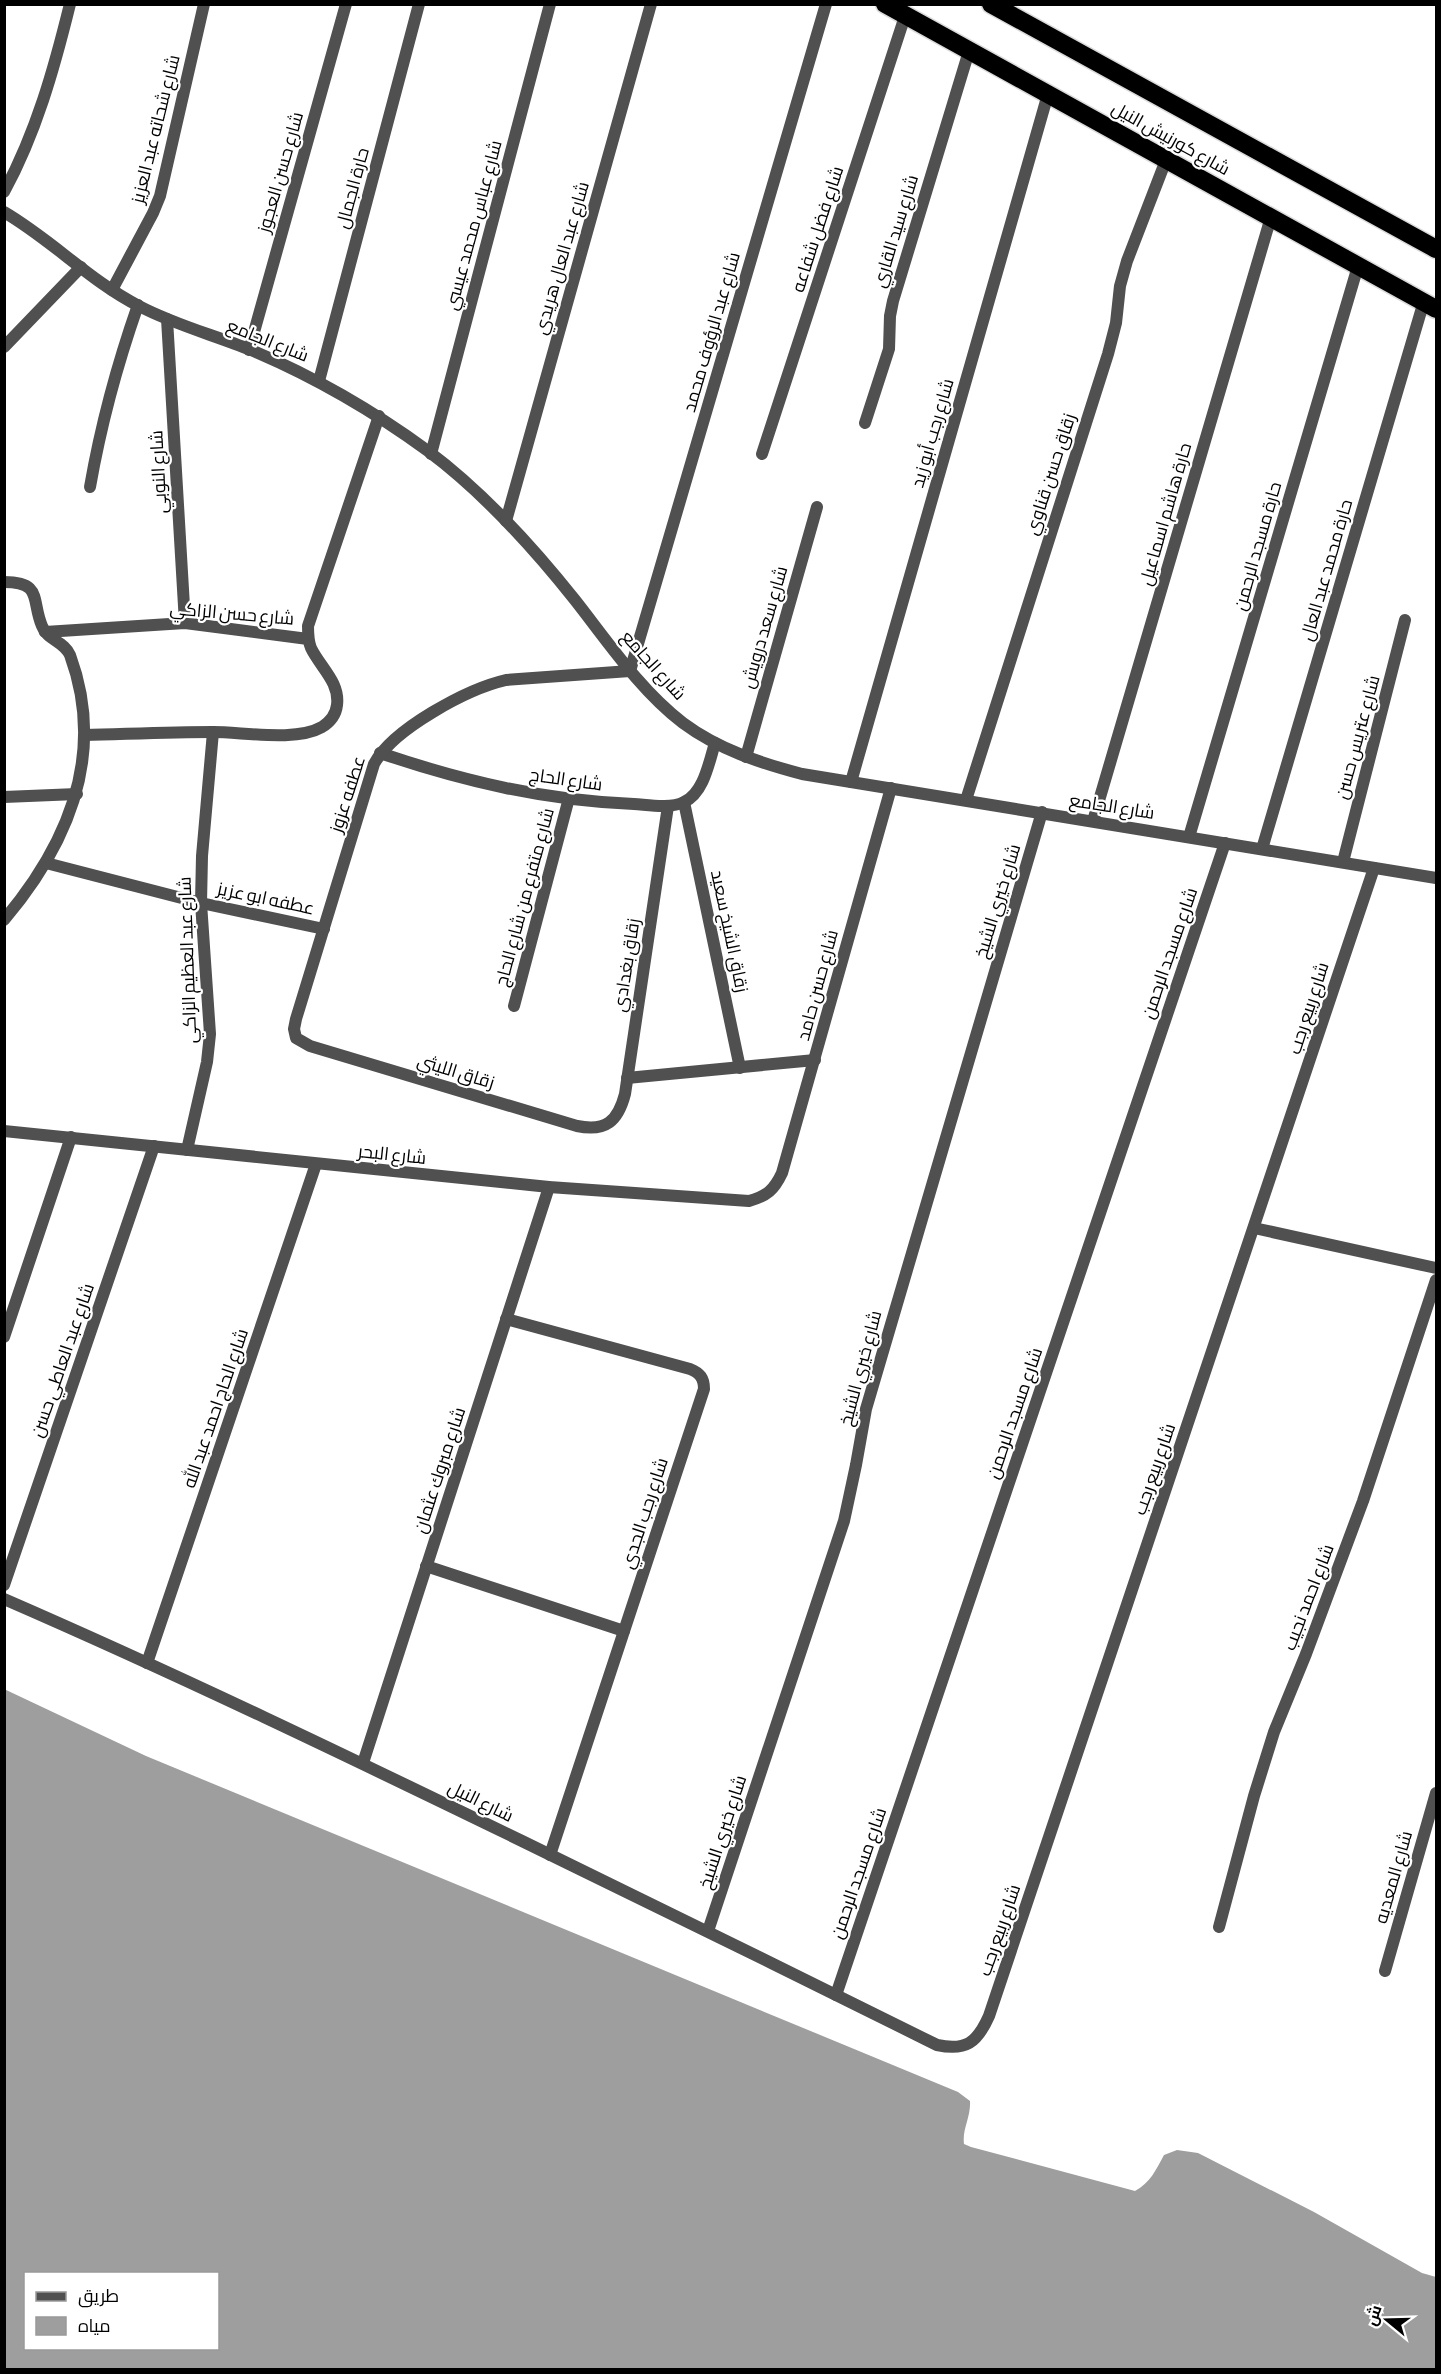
<svg xmlns="http://www.w3.org/2000/svg" width="1441" height="2374" viewBox="0 0 1441 2374" font-family="'Asap Condensed',Cairo,sans-serif">
<style>
.water{fill:#9e9e9e;fill-rule:evenodd}
.lines{fill:none;stroke-linecap:round;stroke-linejoin:round}
.highway-casing{stroke:#dbdbdb;stroke-width:21}
.street{stroke:#505050;stroke-width:12}
.highway{stroke:#000;stroke-width:18}
.labels{text-anchor:middle;dominant-baseline:central;stroke-width:4.5;stroke-linejoin:round;paint-order:stroke}
.street-label{font-size:18px;fill:#000;stroke:#fff}
</style>
<rect width="100%" height="100%" fill="#fff"/>
<path class="water" d="M4,1689l142,67 812,336 12,9c1,16 -8,28 -6,43l7,3 164,44c15,-8 21,-21 29,-36l13,-5 21,3 116,59 108,61 14,4v92h-1431zM26,2274h192v74h-192z"/>
<g class="lines">
<g class="highway-casing">
<g id="highway">
<polyline points="885,4 1436,309"/>
<polyline points="991,4 1436,249"/>
</g>
</g>
<g class="street">
<path d="M4,192c32,-59 50,-123 66,-188"/>
<path d="M4,212c48,28 86,69 135,94 36,19 75,29 112,44 64,27 121,60 177,101 55,41 104,95 147,149 33,42 65,90 108,123 35,26 77,40 119,51l634,104"/>
<polyline points="112,290 153,213 160,196 204,4"/>
<polyline points="167,319 185,623"/>
<polyline points="4,347 81,267"/>
<polyline points="249,350 346,4"/>
<polyline points="319,381 419,4"/>
<polyline points="865,423 889,349 890,316 893,301 969,51"/>
<polyline points="431,454 550,4"/>
<polyline points="762,454 905,16"/>
<path d="M90,487c11,-63 27,-122 48,-182"/>
<polyline points="506,521 651,4"/>
<path d="M4,582c39,0 27,18 38,44 5,14 22,15 28,29 36,98 -1,188 -66,265"/>
<polyline points="45,632 185,623 308,639"/>
<path d="M85,735c42,-1 85,-3 128,-3 30,0 83,10 109,-5 8,-5 14,-13 15,-22 3,-23 -17,-38 -26,-57 -3,-7 -3,-14 -3,-22l71,-210"/>
<path d="M380,753c83,28 166,48 254,51 15,1 36,5 50,-2 20,-9 25,-40 31,-59"/>
<polyline points="746,757 817,507"/>
<polyline points="851,782 1048,94"/>
<polyline points="4,797 77,794"/>
<polyline points="966,800 1108,354 1116,323 1120,286 1127,261 1166,160"/>
<polyline points="684,802 740,1068"/>
<path d="M668,806l-43,288c-7,27 -19,38 -48,32l-267,-80 -14,-8 -2,-9 2,-10 78,-255c19,-35 93,-75 132,-84l124,-9 196,-667"/>
<polyline points="1093,821 1271,217"/>
<polyline points="1189,837 1358,266"/>
<polyline points="1262,849 1424,301"/>
<polyline points="1343,862 1405,620"/>
<polyline points="46,863 201,903 324,929"/>
<polyline points="514,1006 569,798"/>
<polyline points="627,1078 815,1060"/>
<path d="M4,1131l545,56 200,14c18,-5 25,-11 33,-28l109,-385"/>
<polyline points="187,1150 207,1062 210,1034 201,903 202,856 213,732"/>
<polyline points="1254,1228 1436,1268"/>
<path d="M506,1319l184,50c10,4 14,9 14,20l-154,466"/>
<polyline points="4,1337 71,1137"/>
<polyline points="426,1566 624,1631"/>
<polyline points="4,1585 154,1146"/>
<path d="M4,1599c175,76 347,159 518,242 139,68 277,135 415,204 29,6 40,-2 52,-29l385,-1148"/>
<polyline points="147,1663 316,1164"/>
<polyline points="363,1763 549,1187"/>
<polyline points="1219,1927 1254,1796 1274,1732 1306,1654 1363,1501 1436,1280"/>
<polyline points="708,1931 844,1521 856,1465 866,1409 1042,812"/>
<polyline points="1385,1971 1436,1793"/>
<polyline points="836,1995 1225,843"/>
</g>
<use href="#highway" class="highway"/>
</g>
<g class="labels">
<g class="street-label">
<text transform="translate(155 129) rotate(-76)">شارع شحاته عبد العزيز</text>
<text transform="translate(1171 138) rotate(29)">شارع كورنيش النيل</text>
<text transform="translate(280 172) rotate(-74)">شارع حسن العجوز</text>
<text transform="translate(352 188) rotate(-75)">حارة الجمال</text>
<text transform="translate(473 225) rotate(-75)">شارع عباس محمد عيسي</text>
<text transform="translate(817 229) rotate(-72)">شارع فضل شفاعه</text>
<text transform="translate(895 231) rotate(-73)">شارع سيد القاري</text>
<text transform="translate(561 258) rotate(-74)">شارع عبد العال هريدي</text>
<text transform="translate(711 332) rotate(-74)">شارع عبد الرؤوف محمد</text>
<text transform="translate(268 340) rotate(22)">شارع الجامع</text>
<text transform="translate(932 433) rotate(-74)">شارع رجب أبو زيد</text>
<text transform="translate(158 472) rotate(-93)">شارع النوبي</text>
<text transform="translate(1050 474) rotate(-72)">زقاق حسن قناوي</text>
<text transform="translate(1165 514) rotate(-74)">حارة هاشم اسماعيل</text>
<text transform="translate(1257 546) rotate(-74)">حارة مسجد الرحمن</text>
<text transform="translate(1326 570) rotate(-74)">حارة محمد عبد العال</text>
<text transform="translate(232 613) rotate(5)">شارع حسن الزاكي</text>
<text transform="translate(764 627) rotate(-74)">شارع سعد درويش</text>
<text transform="translate(654 665) rotate(48)">شارع الجامع</text>
<text transform="translate(1357 737) rotate(-75)">شارع عتريس حسن</text>
<text transform="translate(566 779) rotate(8)">شارع الحاج</text>
<text transform="translate(347 794) rotate(-72)">عطفه عزوز</text>
<text transform="translate(1112 806) rotate(9)">شارع الجامع</text>
<text transform="translate(524 897) rotate(-75)">شارع متفرع من شارع الحاج</text>
<text transform="translate(266 898) rotate(12)">عطفه ابو عزيز</text>
<text transform="translate(997 901) rotate(-73)">شارع خيري الشيخ</text>
<text transform="translate(730 931) rotate(78)">زقاق الشيخ سعيد</text>
<text transform="translate(1169 953) rotate(-71)">شارع مسجد الرحمن</text>
<text transform="translate(187 960) rotate(-92)">شارع عبد العظيم الزاكي</text>
<text transform="translate(626 965) rotate(-81)">زقاق بغدادي</text>
<text transform="translate(817 985) rotate(-75)">شارع حسن حامد</text>
<text transform="translate(1308 1008) rotate(-72)">شارع ربيع رجب</text>
<text transform="translate(456 1071) rotate(17)">زقاق الليثي</text>
<text transform="translate(392 1154) rotate(6)">شارع البحر</text>
<text transform="translate(62 1360) rotate(-71)">شارع عبد العاطي حسن</text>
<text transform="translate(860 1368) rotate(-75)">شارع خيري الشيخ</text>
<text transform="translate(215 1408) rotate(-71)">شارع الحاج احمد عبد الله</text>
<text transform="translate(1014 1413) rotate(-71)">شارع مسجد الرحمن</text>
<text transform="translate(1154 1469) rotate(-71)">شارع ربيع رجب</text>
<text transform="translate(439 1470) rotate(-72)">شارع مبروك عثمان</text>
<text transform="translate(644 1513) rotate(-72)">شارع رجب الجدي</text>
<text transform="translate(1308 1597) rotate(-69)">شارع احمد نجيب</text>
<text transform="translate(481 1801) rotate(26)">شارع النيل</text>
<text transform="translate(722 1832) rotate(-72)">شارع خيري الشيخ</text>
<text transform="translate(858 1873) rotate(-71)">شارع مسجد الرحمن</text>
<text transform="translate(1393 1877) rotate(-74)">شارع المعديه</text>
<text transform="translate(999 1930) rotate(-71)">شارع ربيع رجب</text>
</g>
</g>
<rect width="1441" height="2374" fill="none" stroke="#000000" stroke-width="12"/>
<rect x="24" y="2272" width="195" height="78" fill="#ffffff" stroke="#999999" stroke-width="1.5"/>
<rect x="36" y="2292" width="30" height="9" fill="#505050" stroke="#999999" stroke-width="1.5"/>
<text x="78" y="2302" font-size="18" fill="#000000">طريق</text>
<rect x="36" y="2317" width="30" height="18" fill="#9e9e9e" stroke="#999999" stroke-width="1.5"/>
<text x="78" y="2332" font-size="18" fill="#000000">مياه</text>
<g transform="translate(1387 2320) rotate(289)" stroke="#ffffff" stroke-width="4.5" paint-order="stroke">
<path d="M0-4.5L10 22L0 15L-10 22Z" fill="#000000"/>
<text y="-9" font-size="16" font-weight="bold" text-anchor="middle" fill="#000000">ش</text>
</g>
</svg>
